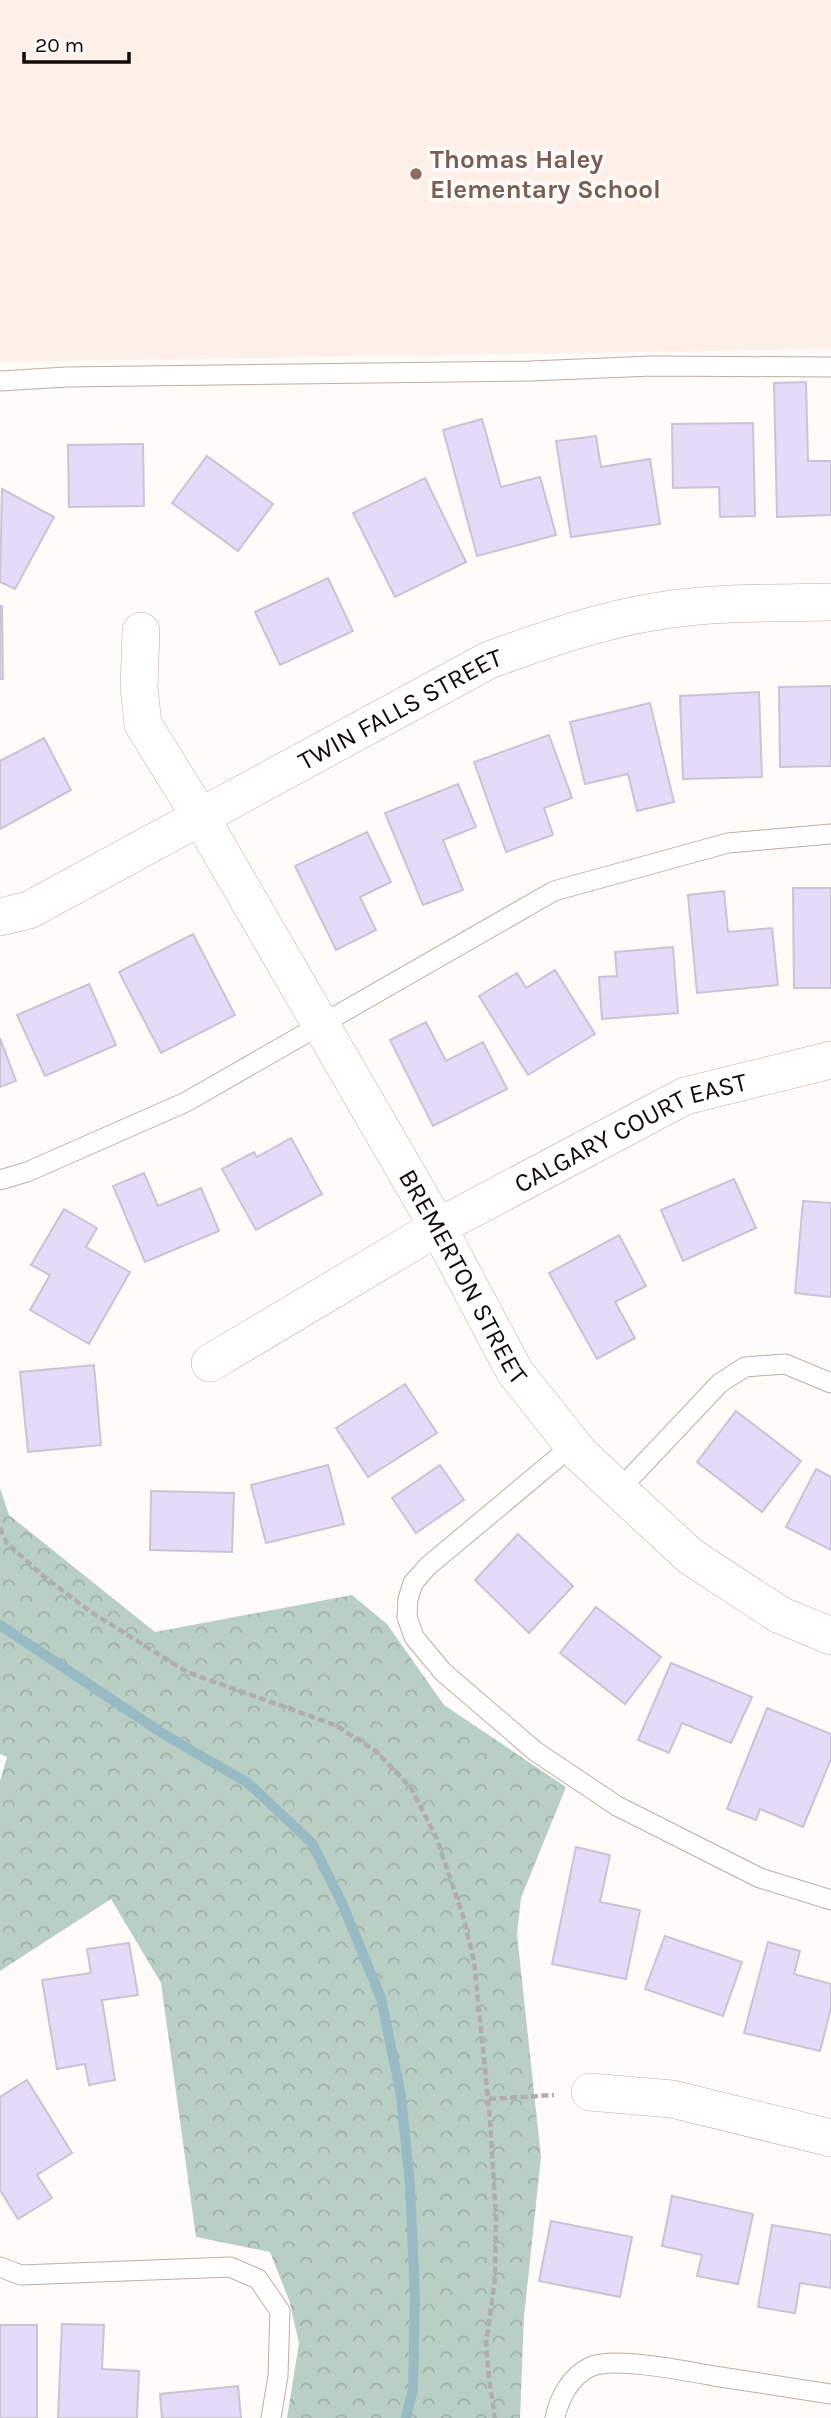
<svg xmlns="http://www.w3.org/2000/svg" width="831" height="2418" viewBox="0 0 831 2418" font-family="Karla,sans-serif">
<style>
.built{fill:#fef0e8}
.park{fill:url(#park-crowns)}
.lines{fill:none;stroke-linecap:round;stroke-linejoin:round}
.stream{stroke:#97bac5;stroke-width:10}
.building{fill:#e5dbf8;stroke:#c9c4d3;stroke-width:2}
.service-casing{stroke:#bdaea5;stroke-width:21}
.minor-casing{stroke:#bdaea5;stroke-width:38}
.path{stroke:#b1adab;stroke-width:4.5;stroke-dasharray:7 3.5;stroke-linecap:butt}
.service{stroke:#fff;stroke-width:19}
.minor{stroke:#fff;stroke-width:37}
.education-dot{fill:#8d6e63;stroke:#fefbf9;stroke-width:2.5}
.labels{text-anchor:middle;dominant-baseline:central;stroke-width:7;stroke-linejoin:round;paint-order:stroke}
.education-label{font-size:26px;font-weight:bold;fill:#785e54;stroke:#fefbf9;text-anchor:start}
.street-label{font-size:26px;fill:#110c09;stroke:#fefbf9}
</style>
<defs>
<pattern id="park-crowns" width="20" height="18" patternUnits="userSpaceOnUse" patternTransform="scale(1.75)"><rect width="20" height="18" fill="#bacfc3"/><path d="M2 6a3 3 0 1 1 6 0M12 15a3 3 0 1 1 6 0" fill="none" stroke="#9fb1a6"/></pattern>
</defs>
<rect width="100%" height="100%" fill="#fefbf9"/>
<polygon class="built" points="0,0 831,0 831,349 0,362"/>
<polygon class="park" points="0,1488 9,1515 155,1632 352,1595 387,1624 444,1705 566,1787 521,1898 517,1934 541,2157 524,2317 520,2418 287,2418 299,2343 289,2300 270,2252 196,2237 161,1983 111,1899 0,1971 0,1781 7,1757 0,1754"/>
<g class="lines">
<polyline class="stream" points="0,1625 165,1735 248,1783 312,1843 342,1903 381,1998 401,2096 410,2185 415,2297 413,2389 406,2418"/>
</g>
<g class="building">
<polygon points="806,382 808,461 831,461 831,515 777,517 774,383"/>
<polygon points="482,419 501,487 540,477 556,535 477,556 443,430"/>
<polygon points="753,423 755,516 720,517 719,487 673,488 672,424"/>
<polygon points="596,436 601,467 650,459 660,524 571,537 556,441"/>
<polygon points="143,444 144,506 69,507 68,445"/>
<polygon points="207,456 273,504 238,551 172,503"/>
<polygon points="425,478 466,562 395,597 353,513"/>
<polygon points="2,489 54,517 15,589 0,582"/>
<polygon points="328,578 353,631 280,665 255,612"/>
<polygon points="0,606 2,606 3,679 0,679"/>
<polygon points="831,686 831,766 780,767 779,687"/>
<polygon points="759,692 762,777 683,779 680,696"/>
<polygon points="650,703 674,802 637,811 628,774 585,784 570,722"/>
<polygon points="549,735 572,798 544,808 553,835 506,852 474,762"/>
<polygon points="44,738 71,790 0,829 0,761"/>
<polygon points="458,784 476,827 443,840 463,890 423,905 385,813"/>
<polygon points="367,832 391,882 360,897 376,930 336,950 295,866"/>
<polygon points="793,888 831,888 831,988 794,988"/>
<polygon points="724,891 728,932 772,928 778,985 697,993 688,895"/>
<polygon points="193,934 235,1015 161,1053 119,972"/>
<polygon points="673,947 678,1013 602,1019 599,977 617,976 615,952"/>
<polygon points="555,970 595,1034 528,1075 479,996 517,973 526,988"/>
<polygon points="89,984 116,1045 45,1076 17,1015"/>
<polygon points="426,1022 446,1061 483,1042 507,1089 433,1126 390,1040"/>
<polygon points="0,1038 16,1081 0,1087"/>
<polygon points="291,1138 322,1194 256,1230 222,1169 254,1152 257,1157"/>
<polygon points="144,1173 158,1206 201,1188 219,1231 145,1262 113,1186"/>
<polygon points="734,1179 756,1228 683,1261 661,1210"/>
<polygon points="803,1201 831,1203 831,1297 795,1293"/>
<polygon points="64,1209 97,1228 86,1247 130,1272 89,1344 30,1310 50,1275 31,1265"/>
<polygon points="619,1235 646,1286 615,1302 635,1338 597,1359 549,1273"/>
<polygon points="94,1365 101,1445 28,1452 20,1372"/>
<polygon points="405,1384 437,1433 368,1477 336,1428"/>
<polygon points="736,1411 801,1461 762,1512 697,1462"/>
<polygon points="328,1465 344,1524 266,1543 251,1485"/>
<polygon points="440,1465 464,1500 416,1533 392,1498"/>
<polygon points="816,1469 831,1477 831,1550 786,1527"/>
<polygon points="151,1491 234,1493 232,1552 150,1550"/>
<polygon points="518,1534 573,1586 529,1633 475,1580"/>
<polygon points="596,1607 661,1657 625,1704 560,1653"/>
<polygon points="671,1663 752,1697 731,1743 682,1723 669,1753 638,1740"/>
<polygon points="767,1708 831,1734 831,1759 803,1827 760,1809 756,1820 727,1809"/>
<polygon points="576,1847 610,1855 600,1902 640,1910 626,1979 552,1964"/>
<polygon points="665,1936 742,1962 723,2016 645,1989"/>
<polygon points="768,1942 800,1951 794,1974 831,1984 831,2008 820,2051 744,2033"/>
<polygon points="129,1943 138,1995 102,2000 115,2080 89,2085 85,2064 57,2069 42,1980 91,1973 87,1949"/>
<polygon points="27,2080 72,2153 37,2175 52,2198 18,2219 0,2190 0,2097"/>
<polygon points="672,2196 753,2214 738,2284 697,2276 702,2255 662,2246"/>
<polygon points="551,2221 632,2237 620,2297 539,2281"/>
<polygon points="772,2225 831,2235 831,2288 800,2283 795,2313 758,2307"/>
<polygon points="62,2324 104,2325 102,2369 139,2371 137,2418 58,2418"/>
<rect x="0" y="2325" width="37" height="93"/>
<polygon points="238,2386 241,2418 162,2418 160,2394"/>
</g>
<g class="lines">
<g class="service-casing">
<g id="service">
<polyline points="0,381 66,377 531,371 652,366 831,367"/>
<polyline points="0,1180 27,1172 186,1102 554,891 728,843 831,834"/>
<polyline points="573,1445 428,1566 413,1583 408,1599 407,1617 414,1637 443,1672 535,1751 617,1806 760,1878 831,1900"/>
<polyline points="619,1490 720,1383 745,1367 785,1364 831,1383"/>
<polyline points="0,2267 21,2275 230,2267 258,2279 280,2311 278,2376 271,2418"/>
<path d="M555,2418c4,-20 16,-42 35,-51 24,-11 96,4 124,9 39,6 78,12 117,18"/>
</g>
</g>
<g class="minor-casing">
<g id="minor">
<path id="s1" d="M141,631l-2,57 4,36 58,94 237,409 77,145 65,82 110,102 90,59 51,21"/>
<path id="s2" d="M0,917l29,-7 460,-250c56,-20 111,-40 170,-49 57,-9 115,-8 172,-9"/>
<path id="s3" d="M210,1363l228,-136 247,-131 146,-36"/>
<polyline points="590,2092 672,2099 831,2138"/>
</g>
</g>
<g class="path">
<polyline points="0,1528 7,1543 43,1576 91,1612 187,1672 335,1725 376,1751 411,1788 437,1839 463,1916 474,1961 490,2118 496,2218 495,2279 486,2343 489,2378 495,2418"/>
<polyline points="489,2099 554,2095"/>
</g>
<use href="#service" class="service"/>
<use href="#minor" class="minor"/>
</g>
<circle class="education-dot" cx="416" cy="174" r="7"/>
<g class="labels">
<g class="education-label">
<text x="430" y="159">Thomas Haley<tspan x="430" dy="30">Elementary School</tspan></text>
</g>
<g class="street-label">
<text stroke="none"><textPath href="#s2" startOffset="452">TWIN FALLS STREET</textPath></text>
<text stroke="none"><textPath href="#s3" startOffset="481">CALGARY COURT EAST</textPath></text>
<text stroke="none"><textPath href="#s1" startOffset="732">BREMERTON STREET</textPath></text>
</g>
</g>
<path d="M24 52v10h105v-10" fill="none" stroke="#110c09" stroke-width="3.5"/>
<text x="35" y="52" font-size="21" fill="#110c09" stroke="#fefbf9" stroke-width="5" paint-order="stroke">20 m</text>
</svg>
